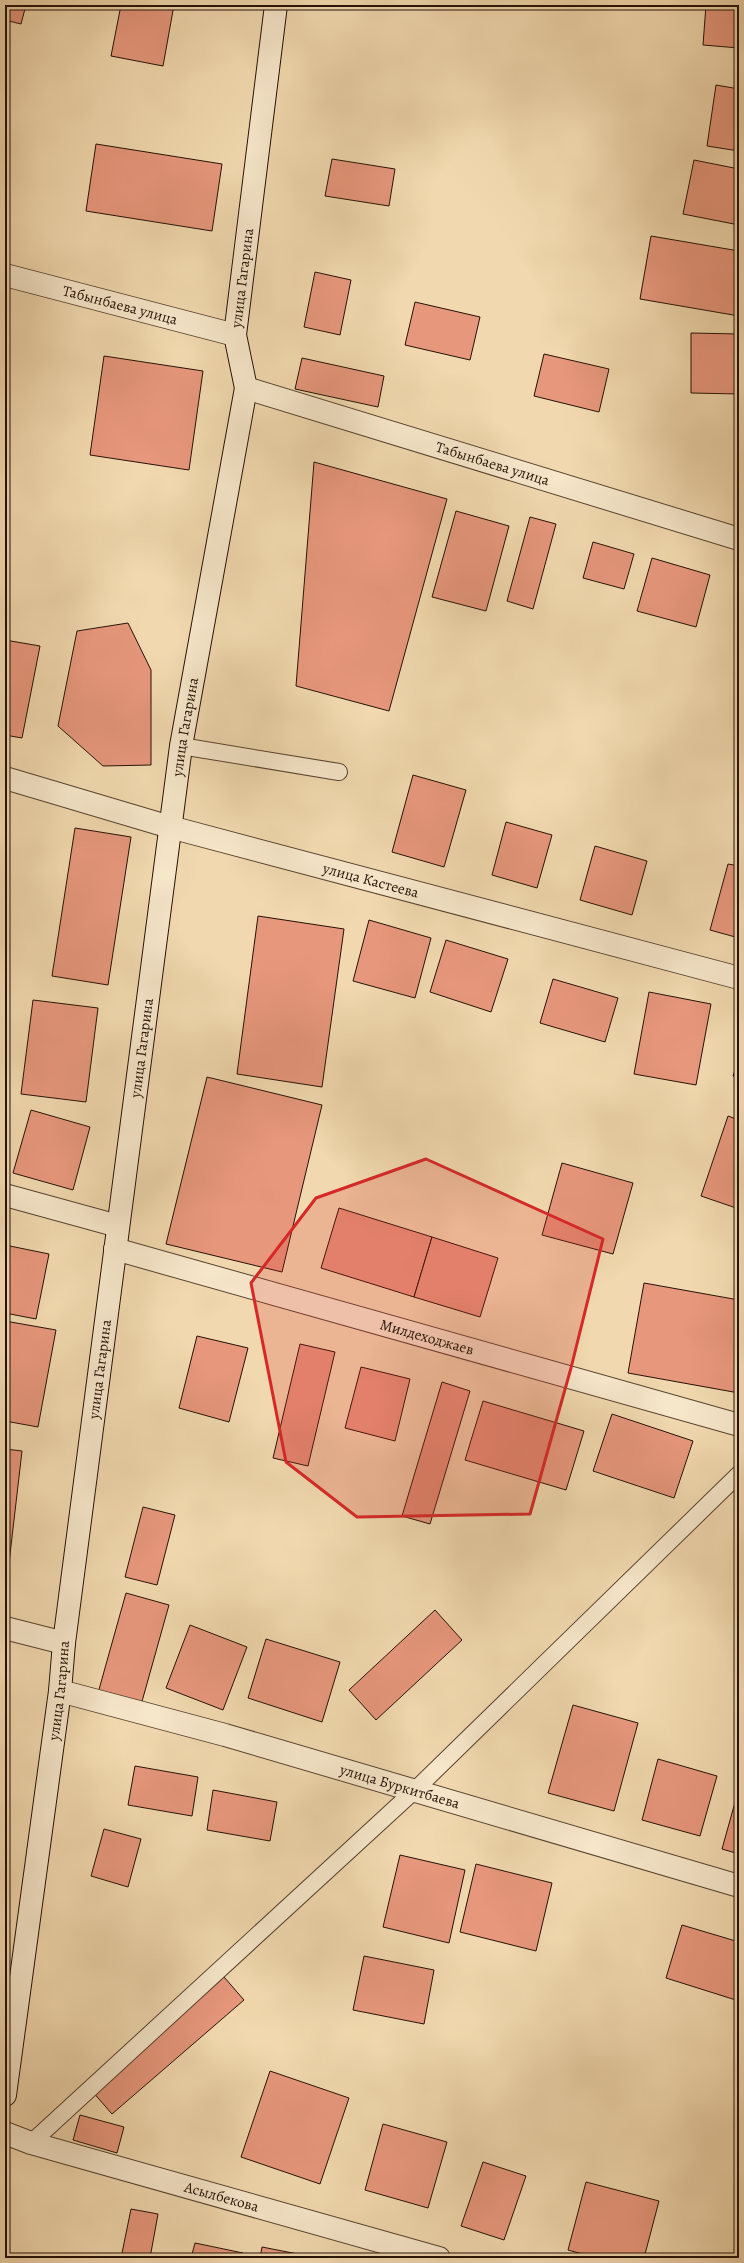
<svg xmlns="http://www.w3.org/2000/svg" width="744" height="2263" viewBox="0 0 744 2263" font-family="Alegreya,serif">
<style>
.building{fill:#e7977c;stroke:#251106}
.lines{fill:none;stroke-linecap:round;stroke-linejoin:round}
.service-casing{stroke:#584330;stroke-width:18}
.minor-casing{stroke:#584330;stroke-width:24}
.secondary-casing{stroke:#251106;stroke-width:24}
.service{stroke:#f6e6ca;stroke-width:16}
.minor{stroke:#f6e6ca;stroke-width:22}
.secondary{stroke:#f6e6ca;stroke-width:22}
.marked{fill:#d62828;fill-opacity:0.2;stroke:#d62828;stroke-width:3;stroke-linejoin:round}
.labels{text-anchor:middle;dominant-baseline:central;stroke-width:4;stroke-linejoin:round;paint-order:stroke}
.street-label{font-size:15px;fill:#251106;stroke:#f6e6ca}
</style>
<rect width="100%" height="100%" fill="#f1d8ae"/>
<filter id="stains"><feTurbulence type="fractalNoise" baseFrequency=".005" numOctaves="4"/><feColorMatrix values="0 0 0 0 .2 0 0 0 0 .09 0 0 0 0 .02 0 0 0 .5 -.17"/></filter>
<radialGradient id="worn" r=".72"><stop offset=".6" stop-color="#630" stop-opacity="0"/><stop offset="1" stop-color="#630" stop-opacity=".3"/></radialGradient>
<g class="building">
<polygon points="5,5 26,5 21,24 5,20"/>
<polygon points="121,5 174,5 163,66 111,56"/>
<polygon points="706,5 739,5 739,48 703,45"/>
<polygon points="716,85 739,89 739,151 707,146"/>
<polygon points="96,144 222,164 212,231 86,211"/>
<polygon points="332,159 395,169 389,206 325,196"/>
<polygon points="694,160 739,169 739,225 683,214"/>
<polygon points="651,236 739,251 739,316 640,299"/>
<polygon points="315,272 351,280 340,335 304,327"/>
<polygon points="415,302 480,317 470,360 405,345"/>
<polygon points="691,333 739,334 739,394 691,393"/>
<polygon points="544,354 609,369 599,412 534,396"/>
<polygon points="104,356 203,371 189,470 90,455"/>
<polygon points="302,358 384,376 378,407 295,389"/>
<polygon points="314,462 447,499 389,711 296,686"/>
<polygon points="456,511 509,526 486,611 432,597"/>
<polygon points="530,517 556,524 533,609 507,601"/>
<polygon points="593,542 634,554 624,589 583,578"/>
<polygon points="652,558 710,575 696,627 637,611"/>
<polygon points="128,623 151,670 151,765 103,766 58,726 77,631"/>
<polygon points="5,640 40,646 22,738 5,735"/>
<polygon points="413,775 466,790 444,867 392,852"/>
<polygon points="506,822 552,835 537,888 492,875"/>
<polygon points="75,828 131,837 108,985 52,976"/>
<polygon points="595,846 647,861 632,915 580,900"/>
<polygon points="728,864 739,866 739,938 710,930"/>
<polygon points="258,916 344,929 322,1087 237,1074"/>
<polygon points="369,920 431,938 415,998 353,981"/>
<polygon points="446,940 508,959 491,1012 430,992"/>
<polygon points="553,979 618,998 605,1042 540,1023"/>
<polygon points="649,992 711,1004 696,1085 634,1074"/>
<polygon points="33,1000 98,1008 86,1102 21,1094"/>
<polygon points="739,1058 739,1078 733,1076"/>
<polygon points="207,1077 322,1105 282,1272 166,1244"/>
<polygon points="31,1110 90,1127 73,1190 13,1173"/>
<polygon points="728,1116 739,1120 739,1209 701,1196"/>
<polygon points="562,1163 633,1183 613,1254 542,1235"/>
<polygon points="339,1208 432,1237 414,1297 321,1268"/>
<polygon points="432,1237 498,1258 480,1317 414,1297"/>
<polygon points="5,1245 49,1254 36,1319 5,1313"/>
<polygon points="644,1283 739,1300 739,1393 628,1373"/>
<polygon points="5,1321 56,1330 38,1427 5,1421"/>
<polygon points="197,1336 248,1348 229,1422 179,1408"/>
<polygon points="300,1344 335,1352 308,1466 273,1458"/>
<polygon points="361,1367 410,1379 395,1441 345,1428"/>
<polygon points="442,1382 470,1391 430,1524 402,1516"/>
<polygon points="483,1401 584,1431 566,1490 465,1460"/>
<polygon points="612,1414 693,1441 674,1498 593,1471"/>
<polygon points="5,1449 22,1451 6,1589 5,1589"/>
<polygon points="143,1507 175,1515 157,1585 125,1577"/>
<polygon points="126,1593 169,1605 141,1705 98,1693"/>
<polygon points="435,1610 462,1640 376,1720 349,1690"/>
<polygon points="190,1625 247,1647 223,1710 166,1688"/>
<polygon points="266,1639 340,1662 322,1722 248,1698"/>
<polygon points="573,1705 638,1723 614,1811 548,1793"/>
<polygon points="658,1759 717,1776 700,1836 642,1820"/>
<polygon points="135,1766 198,1777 192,1816 128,1805"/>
<polygon points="739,1788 739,1854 722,1849"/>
<polygon points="213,1790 277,1802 270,1841 207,1830"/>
<polygon points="104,1829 141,1839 128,1887 91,1876"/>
<polygon points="400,1855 465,1870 449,1943 383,1927"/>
<polygon points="476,1864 552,1883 536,1951 460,1932"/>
<polygon points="682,1925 739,1942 739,2001 666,1978"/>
<polygon points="364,1956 434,1970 424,2024 353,2010"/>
<polygon points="224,1977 244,2000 112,2114 92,2091"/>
<polygon points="270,2071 349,2098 320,2184 241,2157"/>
<polygon points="80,2115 124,2127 117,2153 73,2140"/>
<polygon points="383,2124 447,2142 428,2208 365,2190"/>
<polygon points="483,2162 526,2176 504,2240 461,2226"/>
<polygon points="586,2182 659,2201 644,2258 597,2258 568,2250"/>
<polygon points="131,2209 158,2214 150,2258 121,2258"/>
<polygon points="195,2243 243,2253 242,2258 191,2258"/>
<polygon points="262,2247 318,2258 260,2258"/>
</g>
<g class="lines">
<g class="service-casing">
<g id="service">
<polyline points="181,746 339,772"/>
<polyline points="31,2143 415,1790 739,1474"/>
</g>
</g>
<g class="minor-casing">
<g id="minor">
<path id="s1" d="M5,275l230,60"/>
<path id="s2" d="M246,388l493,151"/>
<path id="s3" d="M5,778l165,49 569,151"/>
<polyline points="5,1195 118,1226"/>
<path id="s4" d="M115,1249l624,176"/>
<polyline points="5,1628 64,1643"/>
<path id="s5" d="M60,1691l165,44 514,151"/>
<path id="s6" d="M5,2133l26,10 408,115"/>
</g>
</g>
<g class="secondary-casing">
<g id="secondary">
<path id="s7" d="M5,2095l55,-404 4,-48 117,-897 65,-358 -11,-53 41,-330"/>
</g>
</g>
<use href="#service" class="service"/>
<use href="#minor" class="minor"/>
<use href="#secondary" class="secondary"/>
</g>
<path class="marked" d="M426,1159l177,80 -32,129 -41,146 -173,3 -71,-55 -35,-179 65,-85z"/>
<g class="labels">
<g class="street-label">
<text stroke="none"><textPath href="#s7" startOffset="1836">улица Гагарина</textPath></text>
<text stroke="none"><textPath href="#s1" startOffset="119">Табынбаева улица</textPath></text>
<text stroke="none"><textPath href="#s2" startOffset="258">Табынбаева улица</textPath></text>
<text stroke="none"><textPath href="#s7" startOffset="1380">улица Гагарина</textPath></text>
<text stroke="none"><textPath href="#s3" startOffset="380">улица Кастеева</textPath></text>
<text stroke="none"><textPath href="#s7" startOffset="1056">улица Гагарина</textPath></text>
<text stroke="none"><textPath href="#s4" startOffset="324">Милдеходжаев</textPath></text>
<text stroke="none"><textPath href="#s7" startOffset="732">улица Гагарина</textPath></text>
<text stroke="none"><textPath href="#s7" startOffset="408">улица Гагарина</textPath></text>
<text stroke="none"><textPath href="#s5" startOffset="353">улица Буркитбаева</textPath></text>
<text stroke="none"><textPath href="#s6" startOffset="226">Асылбекова</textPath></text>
</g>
</g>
<rect width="744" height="2263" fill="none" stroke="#f1d8ae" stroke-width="20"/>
<rect x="6" y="6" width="732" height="2251" fill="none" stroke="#251106" stroke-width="2"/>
<rect x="10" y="10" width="724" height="2243" fill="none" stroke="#251106"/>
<rect width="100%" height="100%" filter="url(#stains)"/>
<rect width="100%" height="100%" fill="url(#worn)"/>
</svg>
